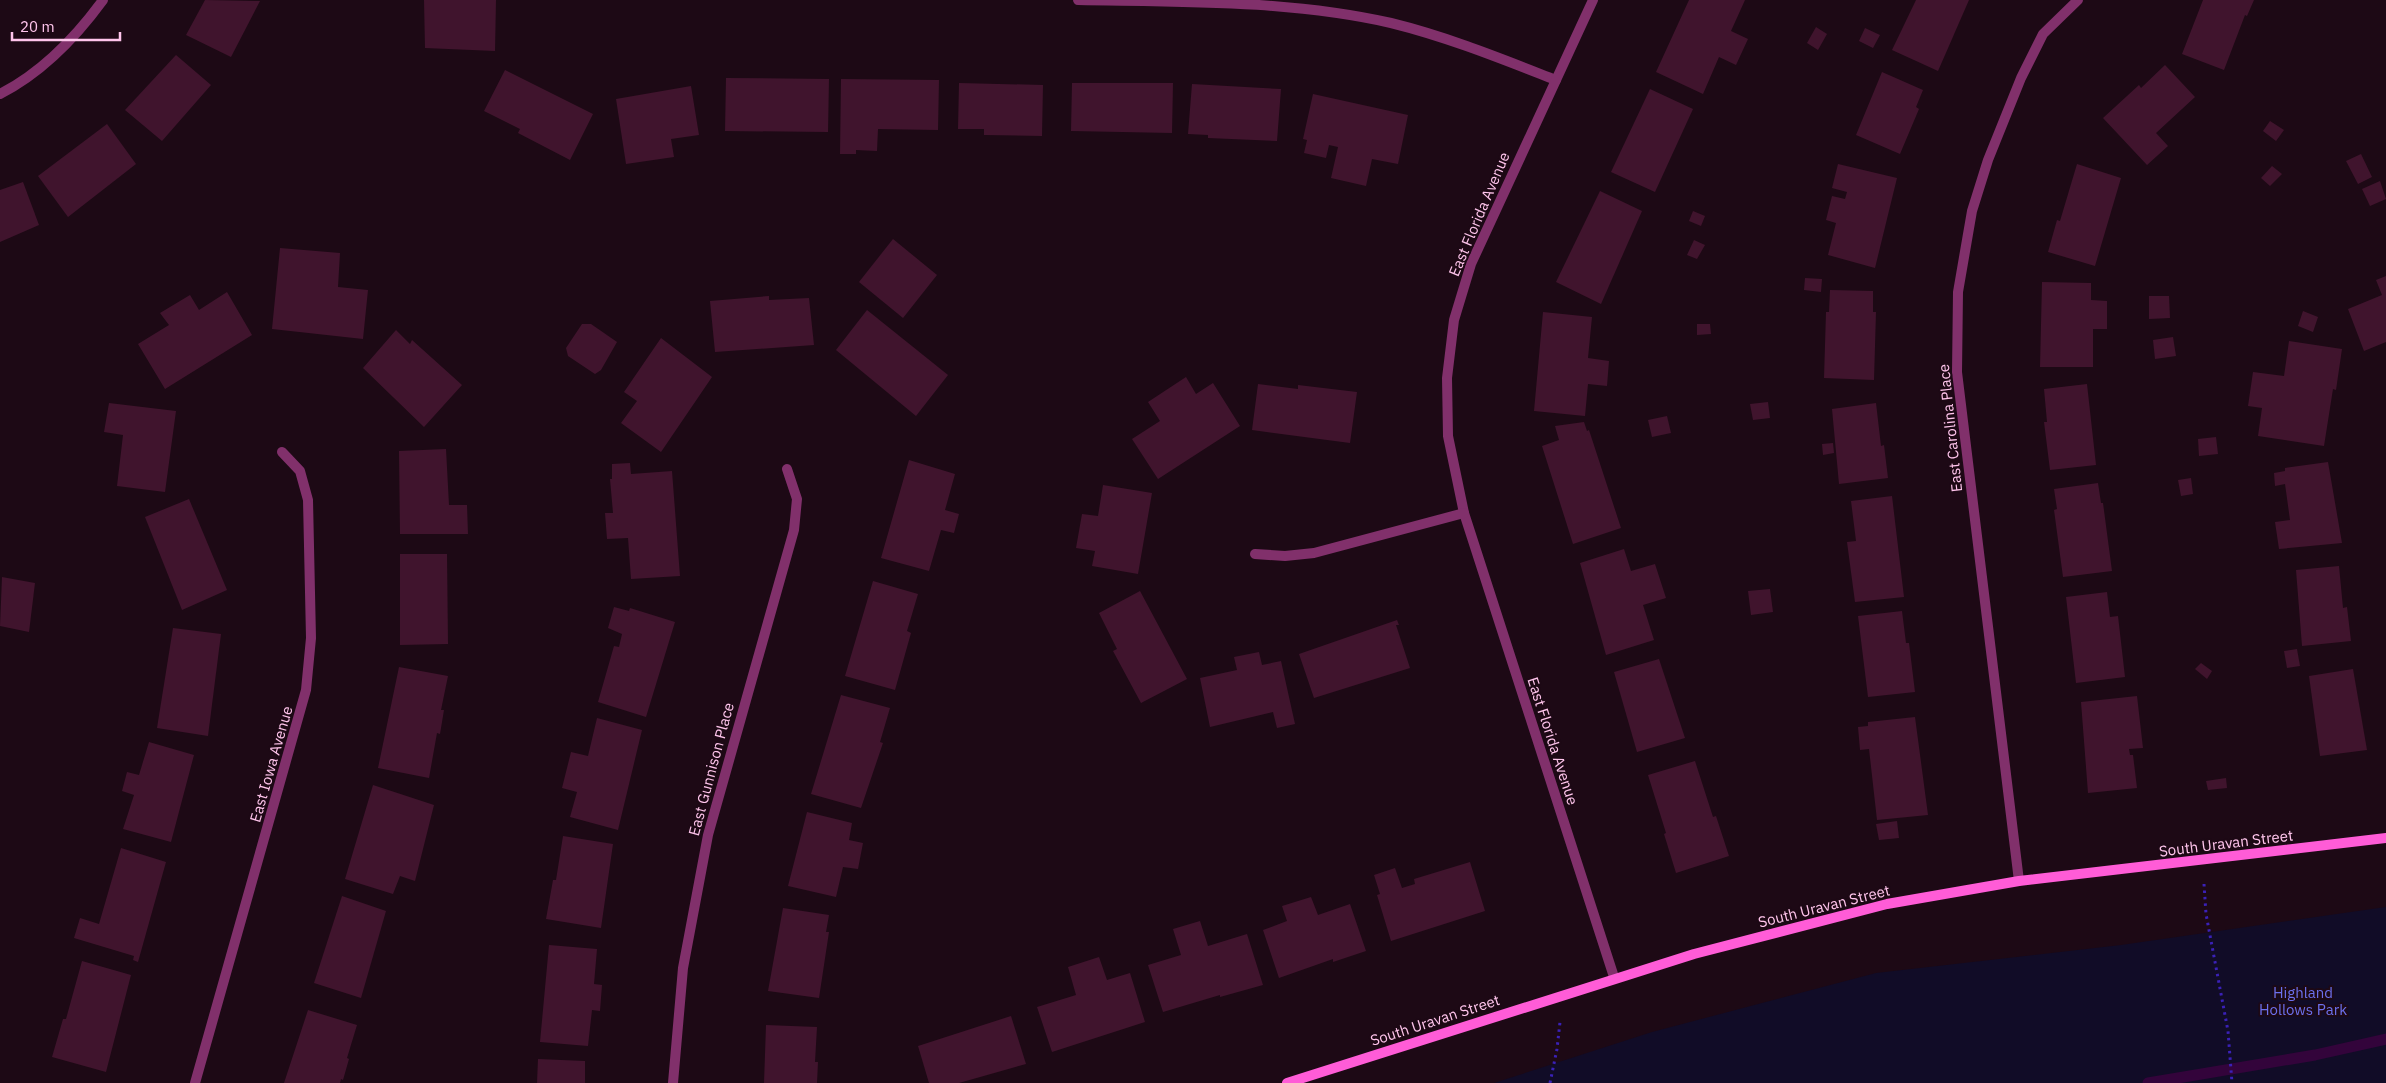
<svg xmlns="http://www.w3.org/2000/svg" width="2386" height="1083" viewBox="0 0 2386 1083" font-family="'IBM Plex Sans',sans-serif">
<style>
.green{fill:#110c27}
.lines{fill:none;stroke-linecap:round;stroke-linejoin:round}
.stream{stroke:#33043b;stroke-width:11}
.building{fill:#40142d}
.path{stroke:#3a21b7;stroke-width:3;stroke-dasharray:2.5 4;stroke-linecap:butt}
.street{stroke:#81306b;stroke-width:10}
.secondary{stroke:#ff5cd7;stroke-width:10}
.labels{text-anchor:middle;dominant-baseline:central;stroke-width:4;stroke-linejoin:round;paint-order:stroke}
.street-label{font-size:15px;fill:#ffc5ec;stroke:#1d0915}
.park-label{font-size:15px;fill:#6c70ed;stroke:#1d0915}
</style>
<rect width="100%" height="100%" fill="#1d0915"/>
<polygon class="green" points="2386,907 2386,1083 1494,1083 1652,1032 1876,973 2121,945"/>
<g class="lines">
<polyline class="stream" points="2148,1083 2315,1055 2386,1039"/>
</g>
<g class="building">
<polygon points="205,0 260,1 231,57 186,35"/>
<polygon points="424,0 496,0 495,51 425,48"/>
<polygon points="1689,0 1745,0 1731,31 1748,39 1736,65 1719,57 1703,94 1656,72"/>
<polygon points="1916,0 1969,0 1938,71 1892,50"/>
<polygon points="2203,0 2254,0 2247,16 2245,15 2224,70 2182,54"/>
<polygon points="1816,27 1827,34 1818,50 1807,43"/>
<polygon points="1865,28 1880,35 1873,48 1859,41"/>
<polygon points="176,55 211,85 162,141 125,110"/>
<polygon points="2165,65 2195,97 2156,133 2168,146 2147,165 2103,118 2139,85 2141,88"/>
<polygon points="505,70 593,114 570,160 518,133 520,129 484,111"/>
<polygon points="1882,72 1923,90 1916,107 1919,109 1900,154 1856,135"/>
<polygon points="726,78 829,79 828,132 725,131"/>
<polygon points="841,79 939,80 938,130 878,129 877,151 856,150 856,154 840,154"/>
<polygon points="959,83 1043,85 1042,136 984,135 984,129 958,129"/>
<polygon points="1072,83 1173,83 1172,133 1071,131"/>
<polygon points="1192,84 1281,89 1277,141 1208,138 1208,135 1188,134"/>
<polygon points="691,86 699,135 671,139 674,157 626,164 616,99"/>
<polygon points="1650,89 1693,109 1655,192 1611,172"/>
<polygon points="1313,94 1408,115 1398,164 1372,159 1366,186 1331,178 1338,147 1329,145 1326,158 1304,153 1307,140 1303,139"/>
<polygon points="2270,121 2284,130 2276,141 2263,131"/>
<polygon points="107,124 136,164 68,217 38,176"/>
<polygon points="2361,154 2372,177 2358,184 2346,161"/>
<polygon points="1838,164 1897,178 1875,268 1828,255 1836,223 1826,220 1832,196 1845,199 1847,192 1832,188"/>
<polygon points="2077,164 2121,178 2095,266 2048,252 2057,220 2060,221"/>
<polygon points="2272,166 2282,174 2270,186 2261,178"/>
<polygon points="2380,181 2386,199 2370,206 2362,189"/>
<polygon points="23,182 39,225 0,242 0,190"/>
<polygon points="1600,191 1642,211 1601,304 1556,282"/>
<polygon points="1693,211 1705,216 1701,226 1689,221"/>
<polygon points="893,239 937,275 903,318 859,282"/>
<polygon points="1694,240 1705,245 1697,259 1687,255"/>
<polygon points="280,248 340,253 338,287 368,290 363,339 272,329"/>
<polygon points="2386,276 2386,342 2364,351 2348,309 2382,295 2376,280"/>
<polygon points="1805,278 1822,279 1821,292 1804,290"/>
<polygon points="2042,282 2091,283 2091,300 2107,301 2107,329 2093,329 2093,367 2040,367"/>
<polygon points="1830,290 1873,291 1873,312 1876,312 1874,380 1824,378 1826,312 1829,312"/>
<polygon points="227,292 252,335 165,389 138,344 169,325 160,313 190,295 199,310"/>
<polygon points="769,296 769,300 809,298 814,345 715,352 710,301"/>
<polygon points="2149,296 2169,296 2170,318 2149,319"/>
<polygon points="867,310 948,375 916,416 836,350"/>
<polygon points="2303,311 2318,317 2313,332 2298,326"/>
<polygon points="1543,312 1592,317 1588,358 1609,361 1607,386 1588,384 1585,416 1534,411"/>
<polygon points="582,324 591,324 617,342 601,370 595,374 568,356 566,348"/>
<polygon points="1697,324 1710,324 1711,334 1697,335"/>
<polygon points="396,330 410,344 412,340 462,385 424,427 363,368"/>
<polygon points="2173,337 2176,356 2155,359 2153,340"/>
<polygon points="661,338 712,377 661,452 621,423 637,401 624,392"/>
<polygon points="2289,341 2342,349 2336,390 2333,389 2324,446 2258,436 2262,408 2248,406 2253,372 2284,376"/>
<polygon points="1186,377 1196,394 1213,383 1240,426 1158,479 1132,439 1160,421 1148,402"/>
<polygon points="1258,384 1298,389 1298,385 1357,392 1350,443 1252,430"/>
<polygon points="2087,384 2096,465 2050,470 2044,422 2047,422 2044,389"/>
<polygon points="1768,402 1770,418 1753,420 1750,404"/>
<polygon points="109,403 176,411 165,492 117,486 123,435 104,432"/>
<polygon points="1876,403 1881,446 1884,445 1888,478 1839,484 1832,409"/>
<polygon points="1667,416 1671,433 1652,437 1648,420"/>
<polygon points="1584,422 1587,431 1589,430 1621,528 1573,544 1542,446 1559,440 1555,426"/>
<polygon points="2216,437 2218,454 2199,456 2198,439"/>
<polygon points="1833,443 1834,453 1823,455 1822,444"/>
<polygon points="446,449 449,505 467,505 468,534 400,534 399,451"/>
<polygon points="909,460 955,474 945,510 959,514 954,533 941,530 929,571 881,558"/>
<polygon points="2328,462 2342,543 2279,549 2275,522 2290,520 2285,484 2275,486 2274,473 2285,471 2285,468"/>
<polygon points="630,463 631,474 672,471 680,576 631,579 628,538 607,539 605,513 613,513 610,479 612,479 612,464"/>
<polygon points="2191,478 2193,494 2181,496 2178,480"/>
<polygon points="2098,483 2101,503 2103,503 2112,571 2063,577 2054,510 2057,509 2054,489"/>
<polygon points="1103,485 1152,493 1138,574 1092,566 1095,551 1076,548 1082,514 1098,516"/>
<polygon points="1892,496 1904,597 1855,602 1847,542 1856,541 1851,501"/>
<polygon points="189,499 227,590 182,610 145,517"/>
<polygon points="1624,549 1631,571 1655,564 1666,598 1643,605 1654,640 1606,655 1580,563"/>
<polygon points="400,554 447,554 448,644 400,645"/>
<polygon points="2339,566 2343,608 2347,607 2351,641 2302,646 2296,570"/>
<polygon points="2,577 35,583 29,632 0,626"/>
<polygon points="873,581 918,594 907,631 911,633 895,690 845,676"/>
<polygon points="1770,589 1773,612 1751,615 1748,591"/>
<polygon points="1140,591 1187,679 1141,703 1113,651 1117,649 1099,613"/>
<polygon points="2107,592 2110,617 2118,616 2125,677 2076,683 2066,597"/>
<polygon points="614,607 629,611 630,608 675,622 646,717 598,702 614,646 619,647 622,634 608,628"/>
<polygon points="1902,611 1906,643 1909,643 1915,692 1868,697 1858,616"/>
<polygon points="1397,620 1399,625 1396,625 1410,668 1314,698 1299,654"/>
<polygon points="173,628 221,634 208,736 157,728"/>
<polygon points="2297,649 2300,666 2287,668 2284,651"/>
<polygon points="1259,652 1262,665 1281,661 1295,724 1277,728 1273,712 1210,727 1200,678 1237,670 1234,657"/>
<polygon points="1659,659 1685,738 1637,752 1614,672"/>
<polygon points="2201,663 2212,671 2207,679 2195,669"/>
<polygon points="399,667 448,676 441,710 444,710 440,734 437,733 429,778 378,768"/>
<polygon points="2353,669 2367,750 2320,756 2309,676"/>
<polygon points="841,695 890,708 880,742 883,743 861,808 811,794"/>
<polygon points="2137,696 2143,748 2129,749 2130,755 2133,755 2137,788 2088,793 2081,702"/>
<polygon points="1915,717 1928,815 1877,820 1869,749 1860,750 1858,727 1868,726 1868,722"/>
<polygon points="597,718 642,730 618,830 570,817 577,792 562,788 571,752 588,756"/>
<polygon points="149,742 194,755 171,842 123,829 134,795 122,791 127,772 139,775"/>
<polygon points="1695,761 1713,817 1716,816 1729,856 1676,873 1664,834 1666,833 1648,775"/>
<polygon points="2226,778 2227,788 2208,790 2206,781"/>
<polygon points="373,785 434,805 415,881 400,876 393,894 345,879"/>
<polygon points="807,812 852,823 849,840 863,843 858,869 843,867 836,897 788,886"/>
<polygon points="1897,821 1899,838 1879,840 1876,824"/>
<polygon points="563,836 613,844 601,928 546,919 553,880 556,880"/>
<polygon points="121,848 166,862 138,962 133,960 134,956 74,938 80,918 99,924"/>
<polygon points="1470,862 1485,911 1391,941 1377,895 1380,894 1374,875 1395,868 1402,888 1415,884 1414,879"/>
<polygon points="342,896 386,911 361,998 314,983"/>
<polygon points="1311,897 1318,915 1350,904 1366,951 1333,962 1333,959 1279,978 1263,930 1287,921 1282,906"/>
<polygon points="783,908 829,915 826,932 829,932 819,998 768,991"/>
<polygon points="1200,921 1208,946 1247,934 1263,985 1220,997 1220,995 1163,1012 1148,965 1181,955 1173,929"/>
<polygon points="549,945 597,949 594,984 602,985 600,1011 592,1010 588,1046 540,1042"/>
<polygon points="1099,957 1107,980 1130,973 1145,1022 1052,1052 1037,1007 1076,995 1068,967"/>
<polygon points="82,961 131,975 106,1072 52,1057 63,1019 66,1019"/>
<polygon points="308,1010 357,1025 347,1058 349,1059 343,1080 341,1079 340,1083 284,1083"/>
<polygon points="1011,1016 1026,1064 959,1083 929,1083 918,1046"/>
<polygon points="766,1025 817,1027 815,1062 818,1062 817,1083 764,1083"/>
<polygon points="538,1059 585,1061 585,1083 537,1083"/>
</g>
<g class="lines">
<g class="path">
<polyline points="2204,884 2206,914 2228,1031 2232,1083"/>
<polyline points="1550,1083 1557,1049 1560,1022"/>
</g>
<g class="street">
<path d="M1078,0c104,2 211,0 313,23 57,14 111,36 165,57"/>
<polyline points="1593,0 1471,264 1454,320 1447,378 1448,436 1464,513 1614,977"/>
<path d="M0,94c41,-21 76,-57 103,-94"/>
<polyline points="1255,554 1285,556 1314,553 1464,513"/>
<polyline points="2019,881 1957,372 1958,292 1972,211 1988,160 2021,78 2043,34 2078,0"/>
<polyline points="195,1083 306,690 311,638 308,500 300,471 282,452"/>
<polyline points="673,1083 683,968 708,835 794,530 797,499 787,469"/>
</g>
<polyline class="secondary" points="1287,1083 1694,954 1887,904 2019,881 2386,838"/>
</g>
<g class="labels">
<g class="street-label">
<text transform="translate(1479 214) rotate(-67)">East Florida Avenue</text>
<text transform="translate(1950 428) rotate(-96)">East Carolina Place</text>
<text transform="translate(1553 741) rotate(72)">East Florida Avenue</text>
<text transform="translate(271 764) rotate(-74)">East Iowa Avenue</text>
<text transform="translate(711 769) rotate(-75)">East Gunnison Place</text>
<text transform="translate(2226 843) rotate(-7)">South Uravan Street</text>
<text transform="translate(1824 906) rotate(-14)">South Uravan Street</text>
<text transform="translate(1435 1020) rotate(-18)">South Uravan Street</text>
</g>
<g class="park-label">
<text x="2303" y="992">Highland<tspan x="2303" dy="17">Hollows Park</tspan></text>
</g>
</g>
<path d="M12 32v8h108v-8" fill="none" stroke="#ffc5ec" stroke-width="2.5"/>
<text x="20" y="32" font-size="15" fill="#ffc5ec" stroke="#1d0915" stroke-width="4" paint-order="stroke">20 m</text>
</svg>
